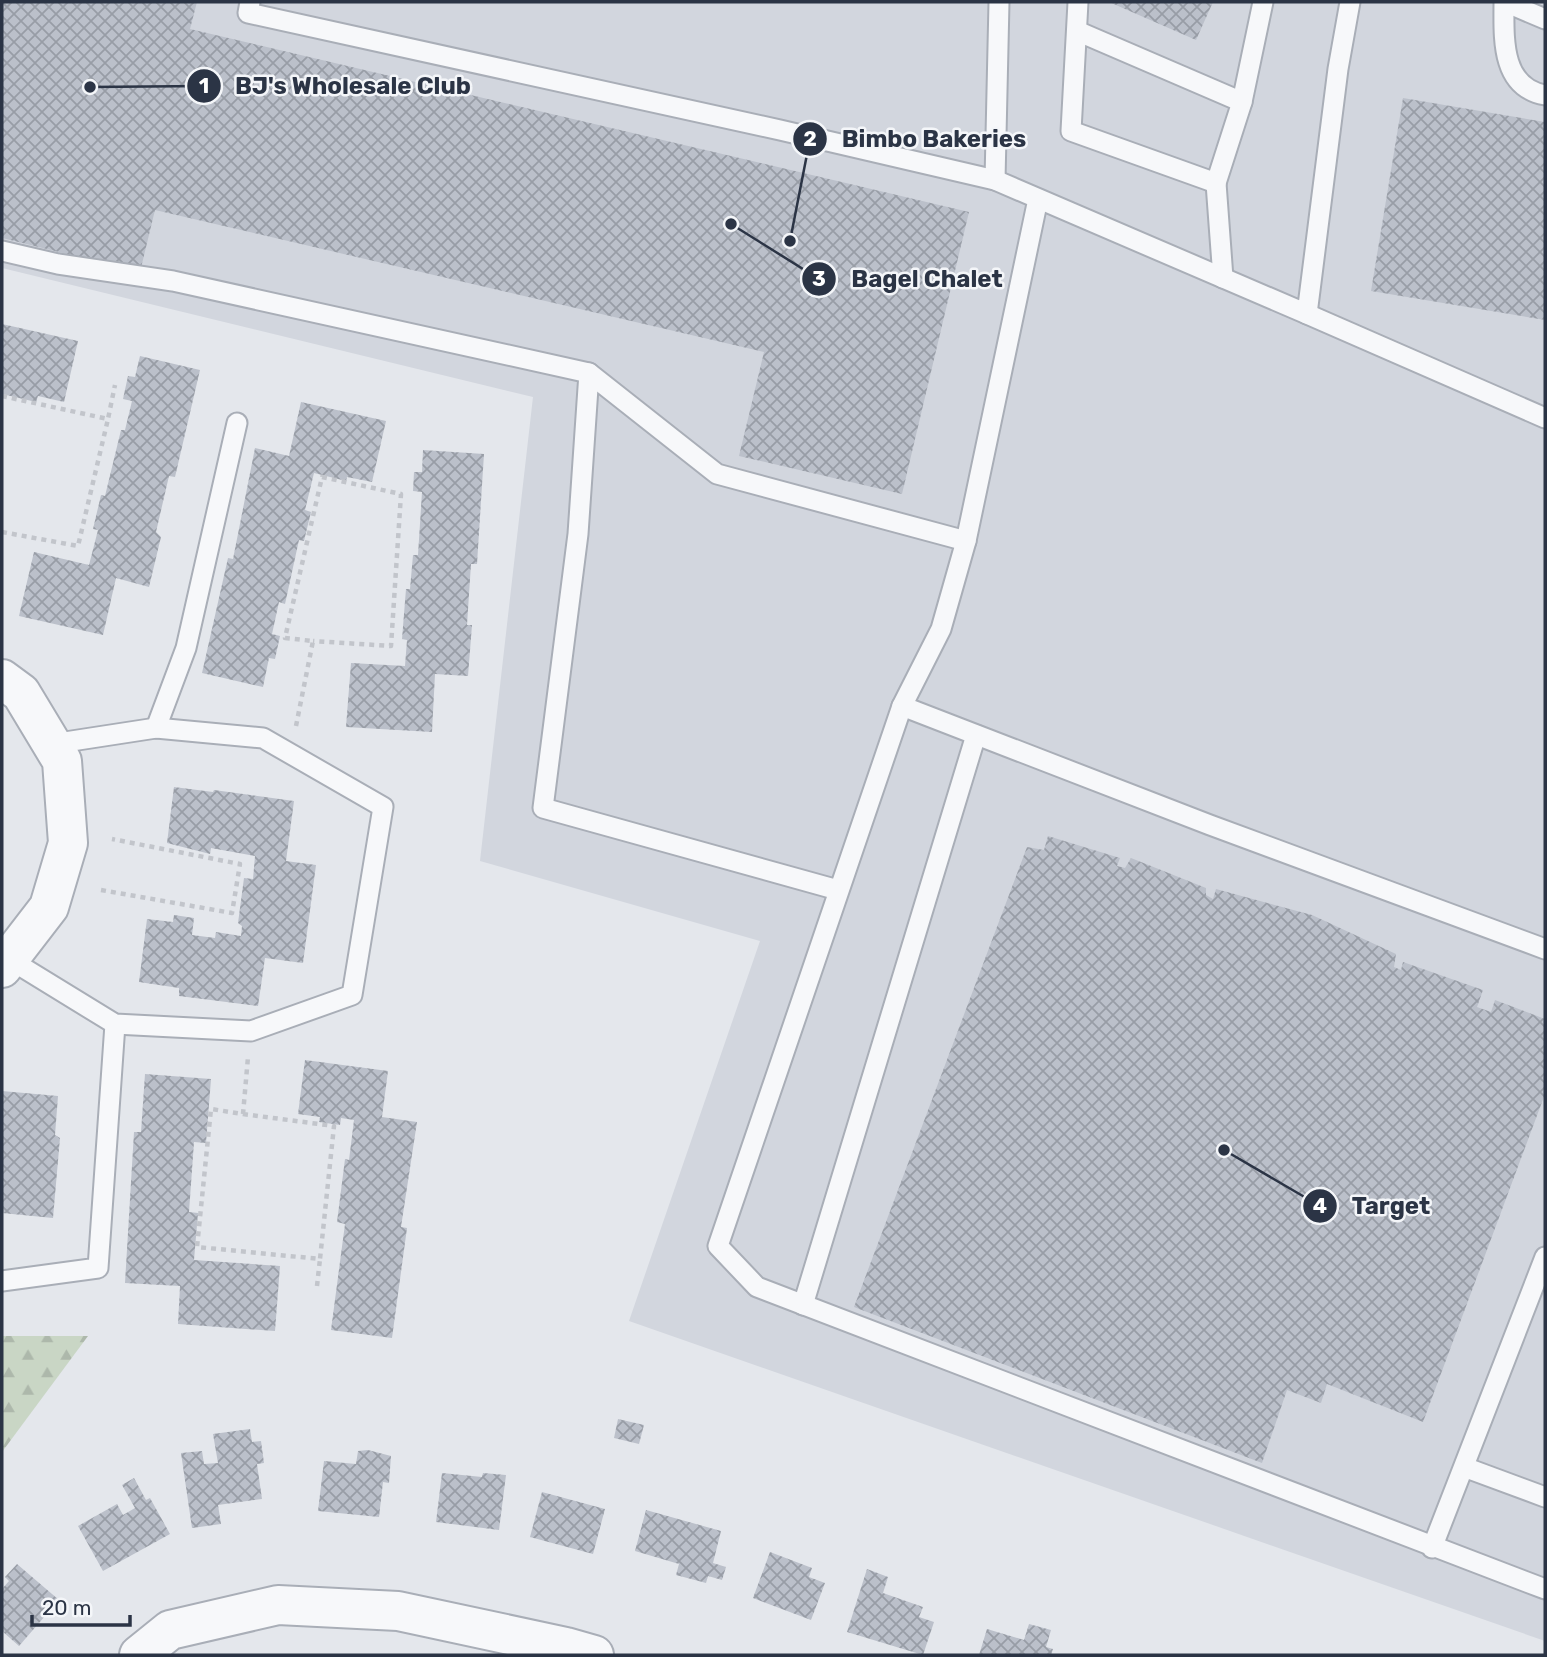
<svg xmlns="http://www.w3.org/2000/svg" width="1547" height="1657" viewBox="0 0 1547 1657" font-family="Rubik,sans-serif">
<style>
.built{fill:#d2d6de}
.forest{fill:url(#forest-firs)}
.building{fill:url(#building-cross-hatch)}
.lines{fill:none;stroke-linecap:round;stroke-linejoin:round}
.lane-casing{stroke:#a9aeb7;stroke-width:23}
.street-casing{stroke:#a9aeb7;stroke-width:42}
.path{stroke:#c2c5cb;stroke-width:4.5;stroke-dasharray:5 5;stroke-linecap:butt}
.lane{stroke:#f7f8fa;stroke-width:19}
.street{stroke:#f7f8fa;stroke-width:38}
.leader{fill:none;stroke:#2b3445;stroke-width:2.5}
.callout-dot{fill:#2b3445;stroke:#f4f6f9;stroke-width:2.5}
.mark-label{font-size:21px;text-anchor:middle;font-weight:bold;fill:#fff}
.callout-label{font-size:24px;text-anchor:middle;font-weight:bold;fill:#2b3445;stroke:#f4f6f9;stroke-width:5;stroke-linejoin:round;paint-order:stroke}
</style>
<defs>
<pattern id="forest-firs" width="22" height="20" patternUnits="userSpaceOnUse" patternTransform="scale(1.75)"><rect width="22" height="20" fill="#c9d6c5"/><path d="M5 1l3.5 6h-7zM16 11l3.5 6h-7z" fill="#adb8ab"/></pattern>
<pattern id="building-cross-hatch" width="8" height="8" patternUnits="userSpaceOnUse" patternTransform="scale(1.75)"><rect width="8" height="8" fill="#bbc0ca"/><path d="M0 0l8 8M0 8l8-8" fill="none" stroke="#989da6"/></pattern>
</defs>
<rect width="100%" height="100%" fill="#e4e7ec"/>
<polygon class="built" points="2,2 1545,2 1545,1641 629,1321 760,941 480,861 533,397 2,268"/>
<polygon class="forest" points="2,1336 88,1336 2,1452"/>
<g class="building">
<polygon points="2,2 197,2 190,29 969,212 902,494 739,456 764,352 155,210 140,272 2,238"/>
<polygon points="1109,2 1213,2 1196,40"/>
<polygon points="1403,98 1545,122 1545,320 1371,291"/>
<polygon points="2,324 78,341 64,402 38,396 36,402 2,394"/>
<polygon points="140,356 200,370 175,477 169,476 156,532 161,537 149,587 116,578 103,635 19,616 34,552 89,565 98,530 93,529 101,495 105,496 121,430 125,430 132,401 123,399 128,376 135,377"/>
<polygon points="301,402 386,421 372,482 347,477 346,481 314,473 305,510 311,512 304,541 299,540 285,604 279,602 272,634 280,636 275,659 269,658 263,687 202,673 228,558 233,559 255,448 289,456"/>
<polygon points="423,450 484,454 477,564 471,564 467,625 472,625 468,676 435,674 432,732 346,727 351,663 405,666 407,640 402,639 406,589 410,589 413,555 418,555 422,492 413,491 414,472 422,472"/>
<polygon points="174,787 213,792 214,790 294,801 286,861 316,865 303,963 265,958 258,1006 179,996 179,988 139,982 147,919 173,922 174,915 194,918 192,935 215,938 216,932 241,936 242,926 238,923 244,878 253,879 255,856 211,848 210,854 167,843"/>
<polygon points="1048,836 1120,858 1117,866 1125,868 1131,858 1206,888 1206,895 1213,899 1216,889 1312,915 1396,954 1394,967 1401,970 1403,962 1483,990 1477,1007 1491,1012 1495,1000 1545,1019 1545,1094 1423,1422 1327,1384 1321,1403 1287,1390 1262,1463 854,1307 1027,847 1044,850"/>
<polygon points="305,1060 388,1071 382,1117 417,1122 401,1227 407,1228 392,1338 331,1330 345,1224 337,1222 345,1159 349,1160 354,1120 341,1118 340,1125 319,1122 320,1117 298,1114"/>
<polygon points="145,1074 211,1079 206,1143 194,1142 189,1212 198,1213 194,1260 280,1266 275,1331 178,1324 180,1286 125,1283 134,1132 141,1132"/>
<polygon points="2,1091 58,1096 55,1135 60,1138 53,1218 2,1213"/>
<polygon points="618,1419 644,1425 639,1444 614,1438"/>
<polygon points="250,1429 252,1442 261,1441 264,1463 257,1464 262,1499 218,1505 221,1524 192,1528 181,1453 202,1451 204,1464 218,1463 213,1434"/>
<polygon points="368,1450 391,1456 389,1483 383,1482 379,1517 318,1511 324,1461 356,1464 358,1451"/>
<polygon points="442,1473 482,1477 483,1473 506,1475 499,1530 436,1522"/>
<polygon points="134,1478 146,1500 150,1498 170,1534 103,1571 78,1526 117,1504 123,1515 135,1508 122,1485"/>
<polygon points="542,1492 605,1509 593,1554 530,1537"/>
<polygon points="646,1510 721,1531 713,1563 726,1567 722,1580 708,1576 706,1583 676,1575 679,1564 635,1551"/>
<polygon points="770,1552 812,1568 809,1577 825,1583 811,1620 753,1598"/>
<polygon points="17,1564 59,1600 19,1646 2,1631 2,1589 9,1581 5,1577"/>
<polygon points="867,1569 888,1577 883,1593 923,1607 919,1617 934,1622 923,1655 847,1632"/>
<polygon points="1029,1624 1051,1630 1046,1647 1053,1649 1051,1655 979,1655 987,1629 1024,1640"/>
</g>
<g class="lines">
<g class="lane-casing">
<g id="lane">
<polyline points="250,2 248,13 780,130 995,180 1307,314 1338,69 1350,2"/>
<polyline points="1078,2 1071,131 1216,183 1242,102"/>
<path d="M1504,2c0,34 -4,85 41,93"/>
<polyline points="1505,2 1545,19"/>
<polyline points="1077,31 1242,102 1263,2"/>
<polyline points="995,180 999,2"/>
<polyline points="1216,183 1223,278"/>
<polyline points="1038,199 966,541 941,629 902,706 718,1246 757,1287 1545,1589"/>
<polyline points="2,251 58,264 173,281 589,373 578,534 543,808 838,890"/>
<polyline points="1307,314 1545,418"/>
<polyline points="589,373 717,474 966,541"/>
<polyline points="902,706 1210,825 1545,949"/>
<polyline points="156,728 186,648 237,423"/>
<polyline points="9,959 115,1024 251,1031 352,995 383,807 263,738 156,728 52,744"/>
<polyline points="2,1281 98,1268 115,1024"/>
<polyline points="803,1305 976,735"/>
<polyline points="1464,1467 1545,1497"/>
<polyline points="1432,1548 1545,1257"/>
</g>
</g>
<g class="street-casing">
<g id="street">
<polyline points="2,679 21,693 62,761 68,843 49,907 2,968"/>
<polyline points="139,1655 170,1630 278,1605 398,1611 566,1647 594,1655"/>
</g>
</g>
<g class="path">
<polyline points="2,396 108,419 115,385"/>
<polyline points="2,532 78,546 108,419"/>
<polyline points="296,726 313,641 285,638 322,477 401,494 391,646 313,641"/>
<polyline points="101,890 232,913 240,864 112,839"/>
<polyline points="243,1114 334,1126 320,1259 197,1247 211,1109 243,1114 248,1057"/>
<polyline points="317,1286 320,1259"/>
</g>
<use href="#lane" class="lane"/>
<use href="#street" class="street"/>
</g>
<path class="leader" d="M90 87L204 86M790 241L810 139M731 224L819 279M1224 1150L1320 1206"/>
<g class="callout-dot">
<circle cx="90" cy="87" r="7"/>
<circle cx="790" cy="241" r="7"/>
<circle cx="731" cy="224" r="7"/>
<circle cx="1224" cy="1150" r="7"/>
<circle cx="204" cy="86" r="18"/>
<circle cx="810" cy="139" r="18"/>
<circle cx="819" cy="279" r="18"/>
<circle cx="1320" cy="1206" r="18"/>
</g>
<g class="mark-label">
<text x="204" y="93">1</text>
<text x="810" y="146">2</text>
<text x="819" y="286">3</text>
<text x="1320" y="1213">4</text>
</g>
<g class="callout-label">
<text x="353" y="94">BJ's Wholesale Club</text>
<text x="934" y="147">Bimbo Bakeries</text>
<text x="927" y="287">Bagel Chalet</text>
<text x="1391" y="1214">Target</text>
</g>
<rect width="1547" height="1657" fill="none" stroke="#2b3445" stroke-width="7"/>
<path d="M32 1615v10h98v-10" fill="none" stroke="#2b3445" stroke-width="3.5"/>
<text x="42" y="1615" font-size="21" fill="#2b3445" stroke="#f4f6f9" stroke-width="5" paint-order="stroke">20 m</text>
</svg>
